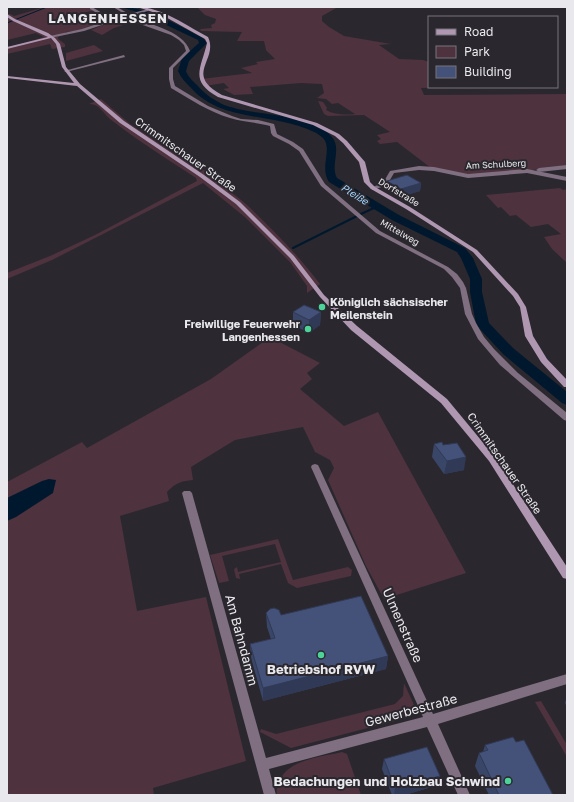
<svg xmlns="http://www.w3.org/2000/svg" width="574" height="802" viewBox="0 0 574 802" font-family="'Golos Text',sans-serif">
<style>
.green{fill:#4e323e}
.water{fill:#00182d}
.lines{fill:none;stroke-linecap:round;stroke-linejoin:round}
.stream-far1{stroke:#00182d;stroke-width:1}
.stream{stroke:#00182d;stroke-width:2}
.river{fill:#00182d;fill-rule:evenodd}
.street{fill:#7f6f80;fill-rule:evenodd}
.secondary{fill:#b097b1;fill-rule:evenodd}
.wall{fill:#3a4668}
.shaded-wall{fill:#303955}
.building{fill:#445179;stroke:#303955}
.poi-dot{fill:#4dd39a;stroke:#2a282e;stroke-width:1.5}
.labels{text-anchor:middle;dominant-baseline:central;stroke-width:4;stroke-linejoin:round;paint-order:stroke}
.far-street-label{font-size:9px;fill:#e9e8ec;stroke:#2a282e}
.far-water-label{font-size:10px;font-style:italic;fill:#a1d4fe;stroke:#2a282e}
.street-label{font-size:11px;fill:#e9e8ec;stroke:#2a282e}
.poi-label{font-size:11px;font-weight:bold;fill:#e9e8ec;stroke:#2a282e;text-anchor:start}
.far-district-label{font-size:13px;font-weight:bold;letter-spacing:1px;fill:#e9e8ec;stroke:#2a282e}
.near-street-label{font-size:13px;fill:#e9e8ec;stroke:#2a282e}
.near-poi-label{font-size:13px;font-weight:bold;fill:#e9e8ec;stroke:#2a282e}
</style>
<rect width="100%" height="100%" fill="#2a282e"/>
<g class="green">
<polygon points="45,7 89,7 93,11 56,17 65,22 86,19 95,25 78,31 65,32 66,34 58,37 58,39 65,44 65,47 52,49 50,44 7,54 7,48 44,37 36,33 7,40 7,14 10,14 14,16"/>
<path d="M197,7h141l-16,9v5l7,6 15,9 47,8 -12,1 20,14 24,1 6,2v25h67l-75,1 3,7 143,-1v73l-95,8 -41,-7 -34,-26 -17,2 -3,-3 4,-2 -4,-4 13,-3 -26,-17 -36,1 -4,-2 -6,-13 5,1 4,6 -1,2c9,5 19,5 29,4l-17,-11 -6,1 -6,-5 -9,-1 7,-5 -2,-9 -21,-1 -51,4 3,7 -19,1 -11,-6 6,-1 -5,-5 -19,3 -4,-7 51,-6 -11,-5 17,-4 -2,-2 19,-3 -9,-9 -2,-9h-27l5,-9 -41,-1 -1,-2 12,-1 -1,-3 4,-2 1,-4 -11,-4z"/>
<polygon points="110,22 123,25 114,28 102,35 91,30"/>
<polygon points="94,45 103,51 66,61 66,53"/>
<path d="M101,99l29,25 66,44 12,3c9,13 26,22 39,34 26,25 51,50 73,79l-13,9v-7l-17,-24 -44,-44 -43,-35 -151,77 -45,19v-6l43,-17 45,-21 102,-54 -1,-3c-29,-19 -59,-38 -86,-59 -7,-6 -11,-16 -21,-15z"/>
<polygon points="560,188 563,190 567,189 567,263 552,249 544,237 561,234 548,224 531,227 516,215 510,216 501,207 498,208 486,195"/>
<path d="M270,337l50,26 -13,10 5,6 -12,10 44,37 34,-14 88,161 -82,26 -18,-33 -38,-86 6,-12 -4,-8 -15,-8 -12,-25 -68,13 -44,27 2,13c-11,1 -18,3 -26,12l2,9 -49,15 17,95 69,-14 40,164 -93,27 1,7h-147v-313l75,-40 5,6 124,-69z"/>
<polygon points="278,539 293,580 348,567 352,570 351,576 297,588 288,583 281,564 239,574 240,579 236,578 234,569 237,567 238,572 281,562 275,544 222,556 229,581 219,583 210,555"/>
<polygon points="404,683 414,705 406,718 291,748 260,732 261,729 276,734 395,704 403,696"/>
<polygon points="541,701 567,745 567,757 535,702"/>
<path d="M342,752l5,2 14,41h-84c-1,-5 0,-8 2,-12 7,-24 43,-26 63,-31z"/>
</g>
<polygon class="water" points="49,479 56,480 53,493 16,517 7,521 7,498 42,481"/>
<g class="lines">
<polyline class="stream-far1" points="7,23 47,7"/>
<g class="stream">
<polyline points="361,214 376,207"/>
<polyline points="293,248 357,216"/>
</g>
<path class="river" d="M120,7c29,0 57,18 83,31l4,5 -18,18 -3,10c2,6 7,10 11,14 7,8 15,14 25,19 29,13 88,7 110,33 10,12 -2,28 5,41l62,37 66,33 8,10 9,21v13l7,31 24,25 54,44v13l-5,-2 -59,-49 -25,-27 -2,-3 -6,-32v-13l-9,-21 -4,-6 -65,-32 -63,-38c-10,-15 4,-33 -6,-44 -6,-6 -16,-9 -24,-12 -37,-12 -80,-7 -108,-38 -5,-5 -10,-10 -13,-17l4,-13 17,-15 -1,-3 -57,-27z"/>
<g class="street">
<path d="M90,7h2l20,12 14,-4 -13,-8h4l12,7 19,-5v2l-21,6c19,6 56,13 63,34l-17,17v11l2,7 33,20 24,10 9,3 17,1 16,4 3,10 16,8 10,7 22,35 55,47 68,36 9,7 6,8 3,6 6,26 4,9 8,14 10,12 24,24 49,40v8l-3,-1 -64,-55 -22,-26 -13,-25 -5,-26 -8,-11 -8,-8 -68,-36 -55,-47 -22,-35 -10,-7 -16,-8 -2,-3 -1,-7c-14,-4 -27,-4 -40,-8 -21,-6 -40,-19 -59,-30l-2,-9v-11l17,-17 -2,-6 -5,-5 -8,-5 -48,-17 -39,13 -34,7v-2l32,-7 27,-9 -19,-11z"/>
<polygon points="124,55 125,57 66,72 64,71"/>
<polygon points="567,165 567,169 539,172 536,170 539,168"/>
<polygon points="419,166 434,167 468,174 527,169 567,177 567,181 527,173 468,178 434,171 419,170 394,173 387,185 373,190 370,188 383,183 390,171"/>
<polygon points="315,464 318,465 319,467 433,714 567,674 567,684 438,724 470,795 458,795 427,727 269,769 276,795 264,795 182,493 184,491 190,491 192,493 266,758 423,717 311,467 312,465"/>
</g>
<g class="secondary">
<path d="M137,7c25,0 50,19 71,30 11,23 -25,37 14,58l95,28 22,11 8,7 18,21 5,20 5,5 35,20 67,43 41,44 8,13 7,29 14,23 20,21v7h-3l-23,-25 -16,-26 -5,-29 -7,-11 -40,-44 -67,-43 -35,-20 -7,-7 -5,-20 -16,-19 -8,-7 -22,-11 -95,-28c-29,-16 -17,-28 -11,-54l-2,-4 -43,-24z"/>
<polygon points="7,14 15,19 48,33 55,38 60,44 66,67 80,84 124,121 204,175 240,202 294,256 324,295 357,326 447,399 495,457 567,567 567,579 563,578 489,461 441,403 351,330 320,297 290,258 236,204 200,177 120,123 77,86 7,78 7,76 74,83 62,67 56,44 51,38 7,49 7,47 48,37 13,21 7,17"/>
</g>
</g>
<g class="wall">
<polygon points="387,181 421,183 420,191 400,197 386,190"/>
<polygon points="293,312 321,312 320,325 309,333 293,325"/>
<polygon points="434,444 443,445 464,470 444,474 432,457"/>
<polygon points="266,613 281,615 388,656 386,669 263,701 251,658 250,644 271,639 267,627"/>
<polygon points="567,697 567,707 565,703"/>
<polygon points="516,742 553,795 489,795 475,766 479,753 483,752 485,745"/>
<polygon points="384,759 440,776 438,785 405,795 392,795 382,769"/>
</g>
<g class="shaded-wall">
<polygon points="421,183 420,191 400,197 401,189"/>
<polygon points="321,312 320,325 309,333 309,320"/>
<polygon points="466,457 464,470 444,474 447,461"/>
<polygon points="388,656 386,669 263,701 263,688"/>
<polygon points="440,776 438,785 405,795 394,795 395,788"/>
</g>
<g class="building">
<polygon points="407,175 421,183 401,189 387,181"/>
<polygon points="304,305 321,312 309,320 293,312"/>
<polygon points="442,442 443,445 457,443 466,457 447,461 434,444"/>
<polygon points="361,596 388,656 263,688 250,644 275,638 266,613 270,609 274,608 279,610 281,615"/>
<polygon points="513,737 516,742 524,740 553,795 499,795 479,753 488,750 485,745"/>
<polygon points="427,747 440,776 395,788 384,759"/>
</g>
<g class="poi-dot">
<circle cx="322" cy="307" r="4"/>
<circle cx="308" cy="329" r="4"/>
<circle cx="321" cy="655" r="4"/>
<circle cx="508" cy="781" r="4"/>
</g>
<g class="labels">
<g class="far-street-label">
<text transform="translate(496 164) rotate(-3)">Am Schulberg</text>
<text transform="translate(399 192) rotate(31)">Dorfstraße</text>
<text transform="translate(400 232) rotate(30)">Mittelweg</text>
</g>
<g class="far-water-label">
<text transform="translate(355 194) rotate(32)">Pleiße</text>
</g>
<g class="street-label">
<text transform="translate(186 154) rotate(35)">Crimmitschauer Straße</text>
<text transform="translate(505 463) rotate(55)">Crimmitschauer Straße</text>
</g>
<g class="poi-label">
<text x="330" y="301">Königlich sächsischer<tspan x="330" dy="13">Meilenstein</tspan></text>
<text x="300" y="323" text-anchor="end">Freiwillige Feuerwehr<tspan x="300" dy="13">Langenhessen</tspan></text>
</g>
<g class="far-district-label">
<text x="108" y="18">LANGENHESSEN</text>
</g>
<g class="near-street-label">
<text transform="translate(403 625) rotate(66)">Ulmenstraße</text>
<text transform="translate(242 640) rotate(75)">Am Bahndamm</text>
<text transform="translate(411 710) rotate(-15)">Gewerbestraße</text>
</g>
<g class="near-poi-label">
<text x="321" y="669">Betriebshof RVW</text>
<text x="500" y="781" text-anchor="end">Bedachungen und Holzbau Schwind</text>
</g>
</g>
<rect width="574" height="802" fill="none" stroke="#e9e8ec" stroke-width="16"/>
<rect x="428" y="16" width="130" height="72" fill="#2a282e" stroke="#76757a"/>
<rect x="436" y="29" width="20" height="6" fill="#b097b1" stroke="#76757a"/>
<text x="464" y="36" font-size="12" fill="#e9e8ec">Road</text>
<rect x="436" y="46" width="20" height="12" fill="#4e323e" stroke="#76757a"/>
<text x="464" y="56" font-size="12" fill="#e9e8ec">Park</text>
<rect x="436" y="66" width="20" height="12" fill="#445179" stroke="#76757a"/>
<text x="464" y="76" font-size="12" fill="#e9e8ec">Building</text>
</svg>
